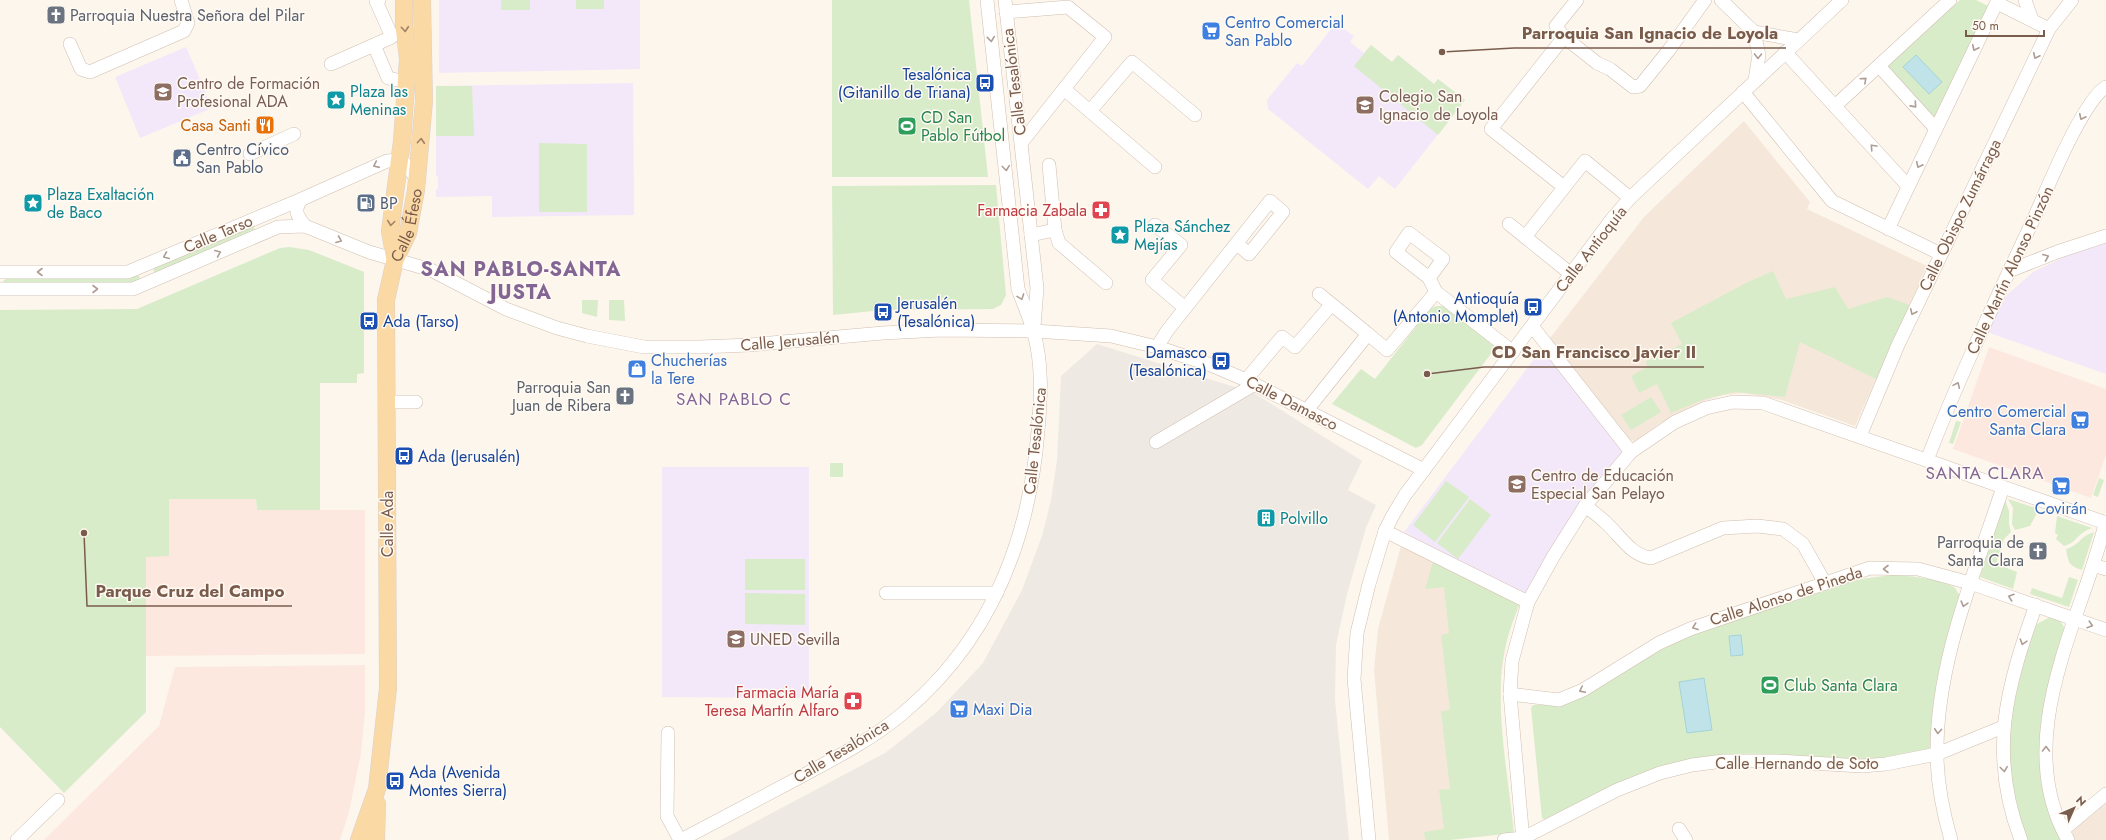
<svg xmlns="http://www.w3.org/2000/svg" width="2106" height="840" viewBox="0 0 2106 840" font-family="Jost,sans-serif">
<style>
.residential{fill:#f5e8da}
.commercial{fill:#fde8e0}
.industrial{fill:#efe9e4}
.education{fill:#f3e8fa}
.green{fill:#d8ecc9}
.water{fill:#bfe3e8;stroke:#a5d3da}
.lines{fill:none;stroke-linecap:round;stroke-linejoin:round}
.minor-casing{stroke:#d1beb0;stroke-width:14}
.major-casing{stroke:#dad1cd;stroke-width:18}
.minor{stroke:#fff;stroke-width:13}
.major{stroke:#fbd9a5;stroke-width:17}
.oneway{stroke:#a18267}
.oneway2{stroke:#af9d94}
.labels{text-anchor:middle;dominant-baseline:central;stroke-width:3;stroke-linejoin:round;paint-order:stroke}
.worship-label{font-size:16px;fill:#5b616d;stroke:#fffaf3;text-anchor:end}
.shop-label{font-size:16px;fill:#366cbe;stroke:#fffaf3;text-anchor:start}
.transit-label{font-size:16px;fill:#164399;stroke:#fffaf3;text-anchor:start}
.street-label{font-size:16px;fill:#7a5c4d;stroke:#fffaf3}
.education-label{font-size:16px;fill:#785e54;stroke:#fffaf3;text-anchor:start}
.culture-label{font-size:16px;fill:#0d838f;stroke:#fffaf3;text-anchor:start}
.leisure-label{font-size:16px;fill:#27864d;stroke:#fffaf3;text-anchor:start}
.food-label{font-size:16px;fill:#c56008;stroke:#fffaf3;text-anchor:end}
.service-label{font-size:16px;fill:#4e5e75;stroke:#fffaf3;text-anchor:start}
.health-label{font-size:16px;fill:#be3a42;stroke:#fffaf3;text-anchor:end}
.neighbourhood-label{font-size:17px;letter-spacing:1px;fill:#846695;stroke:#fffaf3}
.district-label{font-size:20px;font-weight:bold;letter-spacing:1px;fill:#846695;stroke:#fffaf3}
.leader{fill:none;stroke:#7a5c4d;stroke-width:1.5}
.callout-dot{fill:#7a5c4d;stroke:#fffaf3;stroke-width:1.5}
.callout-label{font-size:17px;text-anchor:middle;font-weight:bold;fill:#7a5c4d;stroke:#fffaf3;stroke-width:3;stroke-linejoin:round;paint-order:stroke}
</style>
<rect width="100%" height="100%" fill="#fdf6ec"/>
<g class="residential">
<polygon points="1744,121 1810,202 1807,209 1927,266 1855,426 1782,400 1743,393 1723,395 1704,401 1660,423 1635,441 1629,440 1550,338 1644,217"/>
<polygon points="1401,546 1519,605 1507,637 1501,676 1501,714 1449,840 1389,840 1374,670 1378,629"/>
<polygon points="2106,804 2106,840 2074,840 2072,831"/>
</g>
<g class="commercial">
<polygon points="1989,347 2106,389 2106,455 2091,498 1953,449"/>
<polygon points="169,499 256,499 257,510 365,510 365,654 146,656 146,556 169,556"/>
<polygon points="365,665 365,712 361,753 349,812 340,840 44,840 159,726 175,667"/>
</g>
<polygon class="industrial" points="1097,344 1254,393 1362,461 1348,490 1376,505 1366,528 1347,594 1336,645 1335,699 1349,840 721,840 885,753 936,713 983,663 1022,590 1042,536 1051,500 1057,460 1061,376"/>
<g class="education">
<polygon points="439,0 640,0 640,69 439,73"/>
<polygon points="1336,23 1354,36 1350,42 1364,53 1371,45 1392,62 1398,55 1434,84 1438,79 1465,100 1395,189 1379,176 1368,189 1268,109 1267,100 1297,63 1302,66"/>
<polygon points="186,47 212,108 140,138 115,77"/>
<polygon points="633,83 634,215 492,217 492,196 436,197 436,189 438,189 438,177 436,176 436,86"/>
<polygon points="2106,243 2106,374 1987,332 2007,295 2033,272 2066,256"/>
<polygon points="1543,347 1623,451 1579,503 1547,554 1524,597 1404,532"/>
<polygon points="662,467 809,467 809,698 662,697"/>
</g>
<g class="green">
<rect x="501" y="0" width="29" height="10"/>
<rect x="576" y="0" width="28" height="9"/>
<polygon points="832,0 969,0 988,177 832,177"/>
<polygon points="1960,0 1976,0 1988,6 1936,116 1933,116 1887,67"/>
<polygon points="1371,45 1392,62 1398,55 1434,84 1438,79 1465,100 1438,135 1354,66"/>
<polygon points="436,86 472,86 474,136 436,136"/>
<polygon points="539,143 587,144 587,212 539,212"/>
<polygon points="996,185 1006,295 1001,305 993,309 883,310 833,315 832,186"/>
<polygon points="252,225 255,230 157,273 153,271 155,267"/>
<polygon points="289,247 309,250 364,272 364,373 357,374 357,383 320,383 320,510 257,510 256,499 169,499 169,556 146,557 146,712 64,793 0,727 0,310 137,309 280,248"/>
<polygon points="1773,271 1786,299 1835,287 1848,309 1887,297 1910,305 1878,380 1800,342 1785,397 1735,392 1705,399 1671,413 1657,384 1639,393 1631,376 1647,367 1646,361 1682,344 1671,323 1746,283"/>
<polygon points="138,275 140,277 139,280 130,283 4,283 3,281 7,278"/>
<polygon points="582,300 598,300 597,317 582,313"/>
<polygon points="609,300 624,300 625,321 609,320"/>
<polygon points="1436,306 1443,306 1496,347 1422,445 1416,448 1332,404 1361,369 1375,379 1430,309"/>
<polygon points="1651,397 1661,412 1631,430 1621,415"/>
<polygon points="1956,421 1961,422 1953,444 1949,443"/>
<rect x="830" y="463" width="13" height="14"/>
<polygon points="2099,478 2104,480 2098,497 2093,495"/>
<polygon points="1446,481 1469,497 1435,542 1413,525"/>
<polygon points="1470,499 1491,515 1458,559 1437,543"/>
<polygon points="2008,499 2039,509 2030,526 2015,530 2012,524 2013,508"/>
<polygon points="2005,500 2009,511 2009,524 2011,532 2004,539 1996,564 2017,572 2013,589 1980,577"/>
<path d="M2057,516l35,12c-15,5 -15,15 -28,18l-8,-7 2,-4 -3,-2z"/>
<path d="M2094,532l-12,38c-13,-4 -14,-8 -16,-21 14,-4 13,-12 28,-17z"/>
<rect x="745" y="559" width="60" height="31"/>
<path d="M1433,562l86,43c-9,23 -17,47 -18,72 -3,51 8,105 13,156l-64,7h-25l-1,-8 20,-3 -5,-39 11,-1 -9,-78 9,-1 -9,-75 8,-2 -5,-46 -19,2z"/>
<path d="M1892,575c21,1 41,3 60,11 5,2 4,6 8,9l-15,51 -11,53 -4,50c-25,5 -50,10 -75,11 -12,0 -24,-2 -36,-2 -32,-3 -65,-6 -97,-3 -65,6 -120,35 -177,65l-3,-2 -11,-110 2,-3h28l16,-5 79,-48 32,-16 172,-57z"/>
<polygon points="2069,577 2078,580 2069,607 2030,594 2032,588 2062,598"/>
<polygon points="745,593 805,594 805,625 745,624"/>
<path d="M2050,617l10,3 5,9 -21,83 19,128h-38c-16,-40 -21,-89 -14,-132 4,-26 13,-52 20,-77l6,-7z"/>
</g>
<g class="water">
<polygon points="1916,55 1942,82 1929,94 1903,67"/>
<polygon points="1741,635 1743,655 1731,656 1729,636"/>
<polygon points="1704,678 1712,730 1687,733 1679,682"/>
</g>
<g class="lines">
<g class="minor-casing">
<g id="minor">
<polyline points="1005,0 1037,288 1034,327"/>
<polyline points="1577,0 1556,26 1564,37 1597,63 1610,69 1633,87 1640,86 1669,50 1705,0"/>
<polyline points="1721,0 1754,32"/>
<polyline points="2025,0 2032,20"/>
<polyline points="1997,3 2049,29"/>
<polyline points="1006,12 1068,7 1105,37 1022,142"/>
<polyline points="1754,32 1759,55 1755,80"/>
<polyline points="1754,32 1798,40"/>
<polyline points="70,44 81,69 90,72 184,31 188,23 181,0"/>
<polyline points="374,45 388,78 406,82"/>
<polyline points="1785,52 1908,186"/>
<polyline points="331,64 392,37 376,1 379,0"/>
<polyline points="1879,66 1936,129"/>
<polyline points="1064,89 1155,167"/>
<polyline points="1743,92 1832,201 1941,254"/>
<polyline points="1835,106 1950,0"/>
<polyline points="1090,111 1132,62 1195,115"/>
<polyline points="250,154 294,134"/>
<polyline points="1564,187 1491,129 1564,37"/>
<path d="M302,199c-9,11 -5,17 3,27"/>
<polyline points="1509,224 1571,274"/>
<polyline points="1155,225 1181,245 1152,280 1185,308"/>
<polyline points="1888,229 1998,0"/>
<polyline points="1055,230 1059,243 1106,283"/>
<polyline points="1031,235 1055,230 1049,165"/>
<polyline points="1525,237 1585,161 1630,198"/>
<polyline points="2009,271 2057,252 2106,236"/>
<polyline points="0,272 128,272 302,199 387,161 400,160 409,167 417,181"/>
<polyline points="1429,278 1443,259 1409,233 1396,252 1429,278 1436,292 1513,352"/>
<polyline points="0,289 133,289 278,227 305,226 369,252 431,270 506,309 557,328 587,336 644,347 701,347 749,345 883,333 941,330 1034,331 1111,336 1157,347 1211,365 1246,380 1424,470"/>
<polyline points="1319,294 1368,334"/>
<polyline points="1532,326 1631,452"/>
<polyline points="1157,347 1167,331 1270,201 1283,212 1249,254 1237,244"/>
<polyline points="1246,380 1282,337 1295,347 1331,305"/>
<polyline points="386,402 416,402"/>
<polyline points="1307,410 1368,334 1387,350 1436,292"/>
<polyline points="1860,436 1898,345 2049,29 2072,0"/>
<polyline points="1156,442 1255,384"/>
<path d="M1927,460c32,-83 70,-163 108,-244 12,-27 48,-116 71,-129"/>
<path d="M1585,506c7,5 14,10 20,16 15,13 25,33 46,36l72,-30 34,-2 26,3 20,15 22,39"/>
<polyline points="1385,531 1528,602"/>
<polyline points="2093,565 2106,569"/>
<polyline points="886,593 997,593"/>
<polyline points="1510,694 1559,700 1583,690 1659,643 1690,629 1870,568 1918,569 1970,583 2106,630"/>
<polyline points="668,733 667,816 680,840"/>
<polyline points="1679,829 1686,840"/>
<polyline points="2063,830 2106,794"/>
<polyline points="17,840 58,800"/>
<path d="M681,840c39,-21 79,-42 119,-63 35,-19 71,-37 102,-63 88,-73 127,-171 136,-283 3,-33 5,-68 -5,-101 -4,-14 -10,-27 -15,-41l-31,-289"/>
<polyline points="1369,840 1354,679 1357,633 1369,584 1385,531 1393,515 1405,495 1612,219 1630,198 1842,0"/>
<polyline points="1504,840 1523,838 1617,790 1660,773 1692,765 1724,761 1776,761 1862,766 1886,764 1937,754 2003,727"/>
<polyline points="1523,840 1510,694 1512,661 1528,602 1553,557 1585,506 1631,452 1675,422 1706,408 1733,402 1763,403 2106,523"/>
<path d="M1951,840c-8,-28 -14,-57 -14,-86 -1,-92 38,-181 66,-267"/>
<path d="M2021,840c-33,-86 -15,-152 15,-235"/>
<path d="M2068,840c-47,-82 -9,-176 19,-257 7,-20 13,-41 19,-61"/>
</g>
</g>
<g class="major-casing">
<g id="major">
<polyline points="395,260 390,231 402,141 408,59 404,26 404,0"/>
<path id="s1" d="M359,840l18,-51 11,-101 -2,-388 9,-40 13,-27 8,-43 8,-89 -2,-101"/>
<polyline points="376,840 377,804"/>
</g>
</g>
<use href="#minor" class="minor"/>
<use href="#major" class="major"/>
</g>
<defs><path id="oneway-chevron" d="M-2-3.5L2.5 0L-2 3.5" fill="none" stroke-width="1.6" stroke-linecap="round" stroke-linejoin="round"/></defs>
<g class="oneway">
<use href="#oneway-chevron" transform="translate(405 29) rotate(85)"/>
<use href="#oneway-chevron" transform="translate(421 141) rotate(-86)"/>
<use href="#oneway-chevron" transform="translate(391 223) rotate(98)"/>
</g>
<g class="oneway2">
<use href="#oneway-chevron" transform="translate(991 39) rotate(84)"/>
<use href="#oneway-chevron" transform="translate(1975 48) rotate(116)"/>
<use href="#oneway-chevron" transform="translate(1758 56) rotate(91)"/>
<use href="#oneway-chevron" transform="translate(2036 56) rotate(116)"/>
<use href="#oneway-chevron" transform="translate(1864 80) rotate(-42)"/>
<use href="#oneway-chevron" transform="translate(1914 105) rotate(48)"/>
<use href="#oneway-chevron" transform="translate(2082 117) rotate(116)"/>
<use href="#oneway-chevron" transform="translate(1873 147) rotate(-133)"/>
<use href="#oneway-chevron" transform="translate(376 165) rotate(156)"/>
<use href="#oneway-chevron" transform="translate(1919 165) rotate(116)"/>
<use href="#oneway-chevron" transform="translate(1006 168) rotate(83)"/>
<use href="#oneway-chevron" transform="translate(339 240) rotate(22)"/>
<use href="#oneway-chevron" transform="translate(218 253) rotate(-23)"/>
<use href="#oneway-chevron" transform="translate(166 256) rotate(157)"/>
<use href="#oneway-chevron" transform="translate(2046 257) rotate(-23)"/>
<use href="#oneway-chevron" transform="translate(40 272) rotate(180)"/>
<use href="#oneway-chevron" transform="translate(95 289)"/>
<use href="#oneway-chevron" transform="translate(1021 297) rotate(70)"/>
<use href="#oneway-chevron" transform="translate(1913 312) rotate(115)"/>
<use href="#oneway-chevron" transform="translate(1957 385) rotate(-66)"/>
<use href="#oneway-chevron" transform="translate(1886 569) rotate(-180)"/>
<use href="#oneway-chevron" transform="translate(2011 597) rotate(-161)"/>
<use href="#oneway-chevron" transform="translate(1964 604) rotate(106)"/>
<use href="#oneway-chevron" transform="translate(2090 625) rotate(18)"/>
<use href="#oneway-chevron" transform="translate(1695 627) rotate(160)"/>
<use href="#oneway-chevron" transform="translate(2023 642) rotate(108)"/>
<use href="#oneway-chevron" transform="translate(1582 690) rotate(154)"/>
<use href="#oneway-chevron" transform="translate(1938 731) rotate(94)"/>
<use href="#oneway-chevron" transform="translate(2046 749) rotate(-90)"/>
<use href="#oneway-chevron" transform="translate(2004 769) rotate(83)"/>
</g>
<defs>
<g id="church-square" transform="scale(1)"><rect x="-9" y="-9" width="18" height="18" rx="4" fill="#6b7280" stroke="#fffaf3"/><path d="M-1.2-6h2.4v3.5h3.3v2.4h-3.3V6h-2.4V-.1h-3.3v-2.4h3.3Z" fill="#fff"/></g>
<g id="supermarket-square" transform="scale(1)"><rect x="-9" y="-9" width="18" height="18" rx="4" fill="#3f7fe0" stroke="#fffaf3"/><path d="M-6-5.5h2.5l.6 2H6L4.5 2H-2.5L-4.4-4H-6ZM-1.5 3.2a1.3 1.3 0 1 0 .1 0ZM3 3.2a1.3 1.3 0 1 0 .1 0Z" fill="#fff"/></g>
<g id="bus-square" transform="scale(1)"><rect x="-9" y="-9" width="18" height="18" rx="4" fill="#1a4fb4" stroke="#fffaf3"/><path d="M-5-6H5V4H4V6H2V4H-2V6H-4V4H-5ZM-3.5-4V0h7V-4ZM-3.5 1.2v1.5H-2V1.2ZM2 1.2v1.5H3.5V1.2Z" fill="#fff"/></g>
<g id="university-square" transform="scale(1)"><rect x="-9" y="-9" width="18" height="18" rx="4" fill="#8d6e63" stroke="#fffaf3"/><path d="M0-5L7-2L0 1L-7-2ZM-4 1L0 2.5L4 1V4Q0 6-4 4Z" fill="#fff"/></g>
<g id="sight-square" transform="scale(1)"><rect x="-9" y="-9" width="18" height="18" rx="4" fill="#0f9aa8" stroke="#fffaf3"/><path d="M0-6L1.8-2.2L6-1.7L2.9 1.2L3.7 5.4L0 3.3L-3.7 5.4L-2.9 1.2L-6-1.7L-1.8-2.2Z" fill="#fff"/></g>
<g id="school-square" transform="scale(1)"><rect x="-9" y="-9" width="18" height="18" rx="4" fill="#8d6e63" stroke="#fffaf3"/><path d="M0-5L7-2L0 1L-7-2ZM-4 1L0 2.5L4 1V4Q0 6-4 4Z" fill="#fff"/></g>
<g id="restaurant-square" transform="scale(1)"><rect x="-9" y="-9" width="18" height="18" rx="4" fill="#e8710a" stroke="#fffaf3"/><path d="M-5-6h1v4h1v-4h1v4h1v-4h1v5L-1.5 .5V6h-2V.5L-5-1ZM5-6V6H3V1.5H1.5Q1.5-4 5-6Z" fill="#fff"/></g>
<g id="stadium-square" transform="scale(1)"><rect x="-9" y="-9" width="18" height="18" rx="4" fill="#2e9e5b" stroke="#fffaf3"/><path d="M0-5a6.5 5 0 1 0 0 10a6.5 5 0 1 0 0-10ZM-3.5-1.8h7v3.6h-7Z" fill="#fff"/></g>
<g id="civic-square" transform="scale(1)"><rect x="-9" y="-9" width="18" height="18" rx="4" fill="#5c6f8a" stroke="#fffaf3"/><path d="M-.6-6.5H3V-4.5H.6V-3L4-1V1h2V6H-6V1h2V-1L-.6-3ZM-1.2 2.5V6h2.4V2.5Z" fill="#fff"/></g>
<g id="fuel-square" transform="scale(1)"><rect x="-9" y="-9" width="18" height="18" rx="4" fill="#5c6f8a" stroke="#fffaf3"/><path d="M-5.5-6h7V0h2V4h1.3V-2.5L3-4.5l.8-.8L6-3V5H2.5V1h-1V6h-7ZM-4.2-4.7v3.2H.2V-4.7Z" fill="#fff"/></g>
<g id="pharmacy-square" transform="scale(1)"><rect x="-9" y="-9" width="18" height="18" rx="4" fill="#e0444e" stroke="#fffaf3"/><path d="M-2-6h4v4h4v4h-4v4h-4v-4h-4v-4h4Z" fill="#fff"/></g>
<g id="shop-square" transform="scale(1)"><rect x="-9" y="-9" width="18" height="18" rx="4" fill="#3f7fe0" stroke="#fffaf3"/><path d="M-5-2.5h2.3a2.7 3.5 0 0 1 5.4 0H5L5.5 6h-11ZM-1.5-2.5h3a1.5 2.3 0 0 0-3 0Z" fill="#fff"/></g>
<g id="building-square" transform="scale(1)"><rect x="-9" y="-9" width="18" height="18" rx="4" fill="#0f9aa8" stroke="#fffaf3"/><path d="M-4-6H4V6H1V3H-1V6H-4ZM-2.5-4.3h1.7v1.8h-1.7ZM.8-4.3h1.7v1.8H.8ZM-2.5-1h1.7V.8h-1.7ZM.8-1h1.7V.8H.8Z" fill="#fff"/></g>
</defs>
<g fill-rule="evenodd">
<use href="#church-square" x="56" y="15"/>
<use href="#supermarket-square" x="1211" y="31"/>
<use href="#bus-square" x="985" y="83"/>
<use href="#university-square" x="163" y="92"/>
<use href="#sight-square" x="336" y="100"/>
<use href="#school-square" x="1365" y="105"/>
<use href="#restaurant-square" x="265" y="125"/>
<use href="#stadium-square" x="907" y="126"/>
<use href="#civic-square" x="182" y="158"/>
<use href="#sight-square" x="33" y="203"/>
<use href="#fuel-square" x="366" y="203"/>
<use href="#pharmacy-square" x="1101" y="210"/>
<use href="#sight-square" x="1120" y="235"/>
<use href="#bus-square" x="1533" y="307"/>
<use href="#bus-square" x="883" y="312"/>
<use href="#bus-square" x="369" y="321"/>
<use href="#bus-square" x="1221" y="361"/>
<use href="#shop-square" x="637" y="369"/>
<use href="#church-square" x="625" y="396"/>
<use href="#supermarket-square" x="2080" y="420"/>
<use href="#bus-square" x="404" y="456"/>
<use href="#school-square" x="1517" y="484"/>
<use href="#supermarket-square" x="2061" y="486"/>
<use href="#building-square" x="1266" y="518"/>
<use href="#church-square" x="2038" y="551"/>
<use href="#university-square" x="736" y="639"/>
<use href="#stadium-square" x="1770" y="685"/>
<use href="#pharmacy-square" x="853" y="701"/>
<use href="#supermarket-square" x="959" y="709"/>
<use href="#bus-square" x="395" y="781"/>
</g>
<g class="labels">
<g class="worship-label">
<text x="70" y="15" text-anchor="start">Parroquia Nuestra Señora del Pilar</text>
<text x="611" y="387">Parroquia San<tspan x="611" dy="18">Juan de Ribera</tspan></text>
<text x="2024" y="542">Parroquia de<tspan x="2024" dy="18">Santa Clara</tspan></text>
</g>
<g class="shop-label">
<text x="1225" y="22">Centro Comercial<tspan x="1225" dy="18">San Pablo</tspan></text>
<text x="651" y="360">Chucherías<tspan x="651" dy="18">la Tere</tspan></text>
<text x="2066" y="411" text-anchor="end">Centro Comercial<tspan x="2066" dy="18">Santa Clara</tspan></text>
<text x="2061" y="508" text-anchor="middle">Covirán</text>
<text x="973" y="709">Maxi Dia</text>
</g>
<g class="transit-label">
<text x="971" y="74" text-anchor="end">Tesalónica<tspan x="971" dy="18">(Gitanillo de Triana)</tspan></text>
<text x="1519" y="298" text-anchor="end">Antioquía<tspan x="1519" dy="18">(Antonio Momplet)</tspan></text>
<text x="897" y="303">Jerusalén<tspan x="897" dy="18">(Tesalónica)</tspan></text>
<text x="383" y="321">Ada (Tarso)</text>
<text x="1207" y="352" text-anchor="end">Damasco<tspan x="1207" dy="18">(Tesalónica)</tspan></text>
<text x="418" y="456">Ada (Jerusalén)</text>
<text x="409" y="772">Ada (Avenida<tspan x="409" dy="18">Montes Sierra)</tspan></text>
</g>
<g class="street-label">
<text transform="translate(1014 82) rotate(-97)">Calle Tesalónica</text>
<text transform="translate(1960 215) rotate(-64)">Calle Obispo Zumárraga</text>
<text stroke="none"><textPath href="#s1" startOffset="622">Calle Éfeso</textPath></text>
<text transform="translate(218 234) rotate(-23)">Calle Tarso</text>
<text transform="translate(1591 249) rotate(-52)">Calle Antioquía</text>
<text transform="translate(2010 270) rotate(-65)">Calle Martín Alonso Pinzón</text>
<text transform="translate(790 341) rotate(-5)">Calle Jerusalén</text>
<text transform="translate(1292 403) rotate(27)">Calle Damasco</text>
<text transform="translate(1035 441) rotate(-84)">Calle Tesalónica</text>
<text transform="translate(387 524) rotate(-90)">Calle Ada</text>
<text transform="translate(1786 596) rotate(-18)">Calle Alonso de Pineda</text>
<text transform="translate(841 751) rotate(-31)">Calle Tesalónica</text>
<text x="1797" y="763">Calle Hernando de Soto</text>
</g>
<g class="education-label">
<text x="177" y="83">Centro de Formación<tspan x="177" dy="18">Profesional ADA</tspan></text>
<text x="1379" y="96">Colegio San<tspan x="1379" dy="18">Ignacio de Loyola</tspan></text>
<text x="1531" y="475">Centro de Educación<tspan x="1531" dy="18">Especial San Pelayo</tspan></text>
<text x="750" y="639">UNED Sevilla</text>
</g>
<g class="culture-label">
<text x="350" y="91">Plaza las<tspan x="350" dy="18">Meninas</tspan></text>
<text x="47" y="194">Plaza Exaltación<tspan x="47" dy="18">de Baco</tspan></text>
<text x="1134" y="226">Plaza Sánchez<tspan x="1134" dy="18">Mejías</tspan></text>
<text x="1280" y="518">Polvillo</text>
</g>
<g class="leisure-label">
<text x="921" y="117">CD San<tspan x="921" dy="18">Pablo Fútbol</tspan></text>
<text x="1784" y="685">Club Santa Clara</text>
</g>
<g class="food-label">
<text x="251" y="125">Casa Santi</text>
</g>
<g class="service-label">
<text x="196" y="149">Centro Cívico<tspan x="196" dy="18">San Pablo</tspan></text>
<text x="380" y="203">BP</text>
</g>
<g class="health-label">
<text x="1087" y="210">Farmacia Zabala</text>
<text x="839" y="692">Farmacia María<tspan x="839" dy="18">Teresa Martín Alfaro</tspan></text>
</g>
<g class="neighbourhood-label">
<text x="734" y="399">SAN PABLO C</text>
<text x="1985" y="473">SANTA CLARA</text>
</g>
<g class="district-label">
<text x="521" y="269">SAN PABLO-SANTA<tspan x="521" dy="23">JUSTA</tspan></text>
</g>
</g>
<path class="leader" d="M1442 52L1514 48H1786M1427 374L1484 367H1704M84 533L87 606H292"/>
<g class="callout-dot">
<circle cx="1442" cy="52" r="4"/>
<circle cx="1427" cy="374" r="4"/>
<circle cx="84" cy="533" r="4"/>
</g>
<g class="callout-label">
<text x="1650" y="39">Parroquia San Ignacio de Loyola</text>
<text x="1594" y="358">CD San Francisco Javier II</text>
<text x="190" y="597">Parque Cruz del Campo</text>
</g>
<g transform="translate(2074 808) rotate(45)" stroke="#fffaf3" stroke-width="3" paint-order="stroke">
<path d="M0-3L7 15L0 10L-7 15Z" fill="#7a5c4d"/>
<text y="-6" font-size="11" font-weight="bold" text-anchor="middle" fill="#7a5c4d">N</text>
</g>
<path d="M1966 30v6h78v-6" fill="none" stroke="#7a5c4d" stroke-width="2"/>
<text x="1972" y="30" font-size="12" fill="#7a5c4d" stroke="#fffaf3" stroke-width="3" paint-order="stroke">50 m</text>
</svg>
